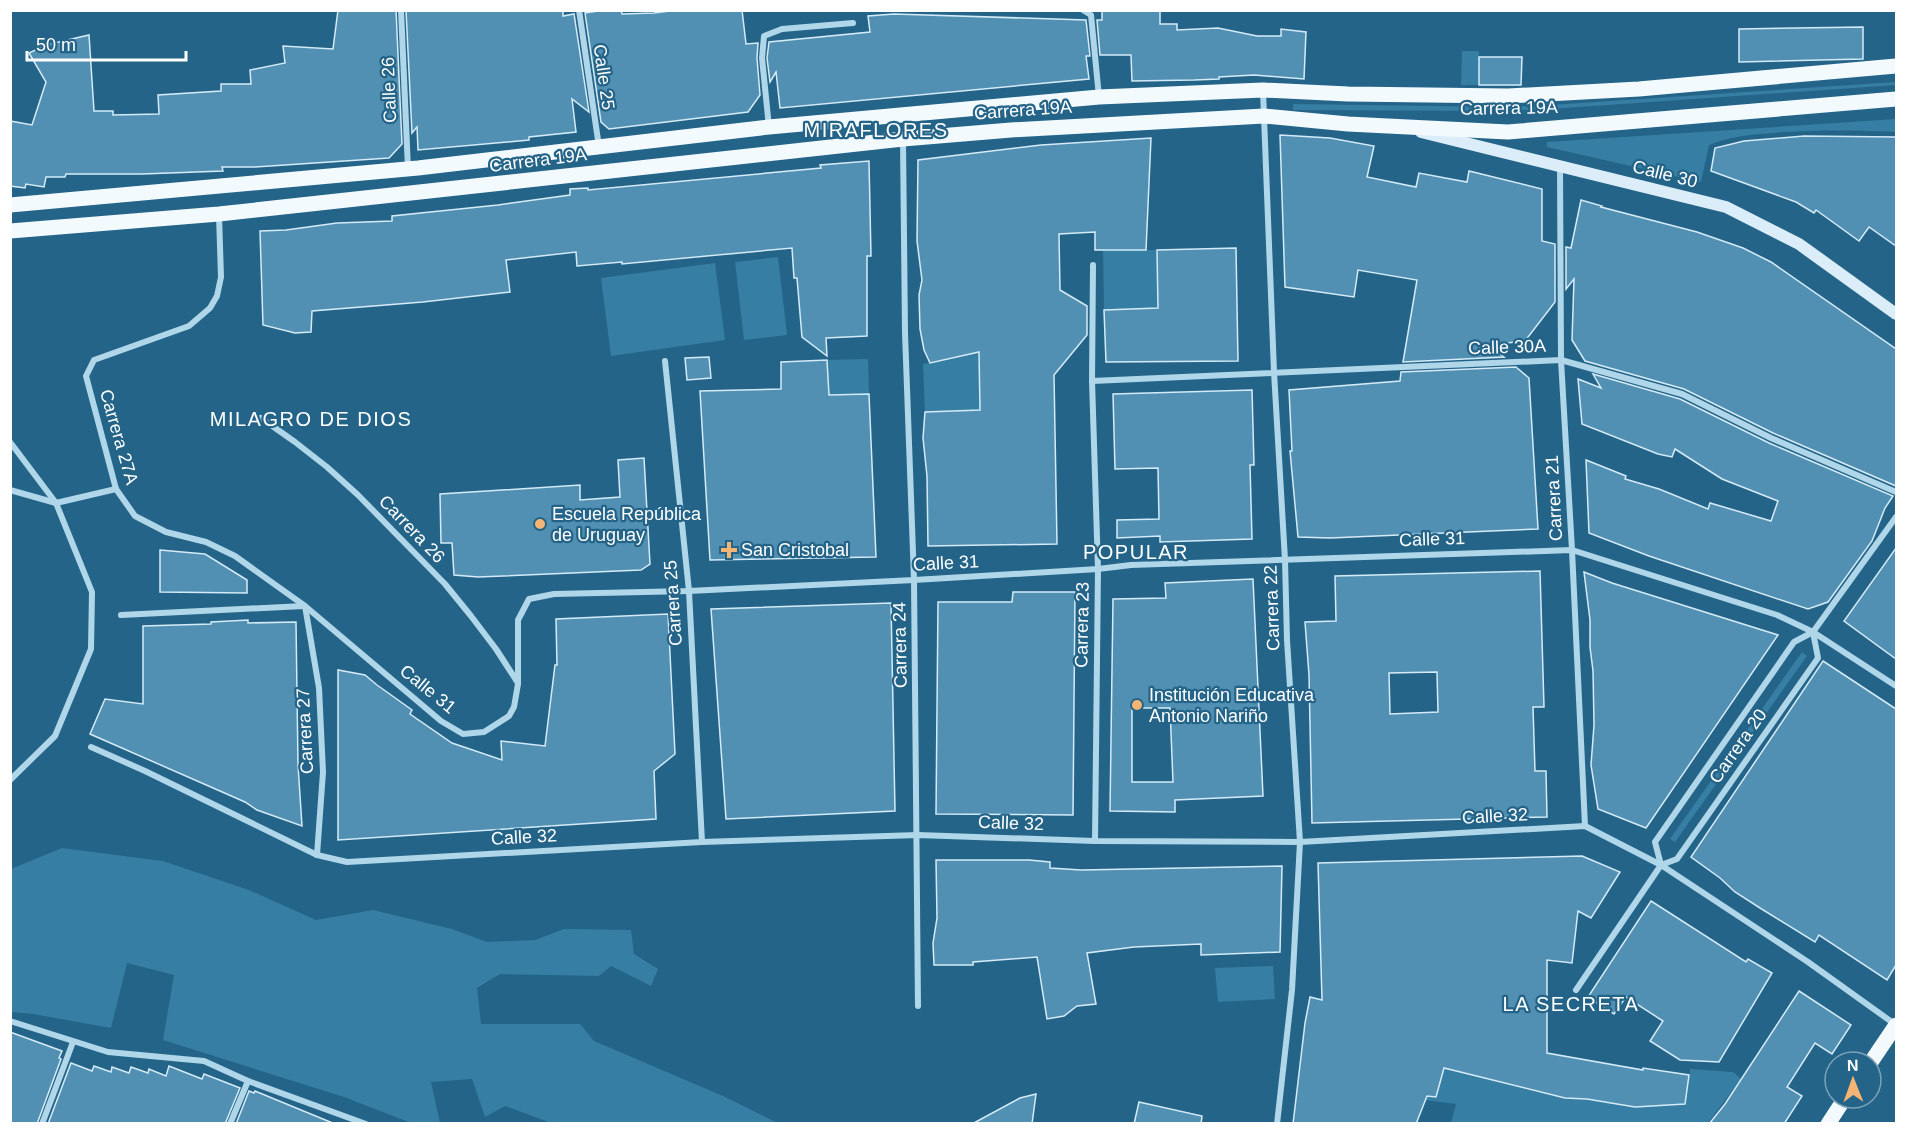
<svg xmlns="http://www.w3.org/2000/svg" width="1907" height="1134" viewBox="0 0 1907 1134" font-family="Arial,sans-serif">
<style>
.green{fill:#367ea3}
.building{fill:#5190b2;stroke:#d4ebf7;stroke-width:1.5;fill-rule:evenodd}
.lines{fill:none;stroke-linecap:round;stroke-linejoin:round}
.street{stroke:#b0d6e9;stroke-width:6}
.secondary{stroke:#dbedf8;stroke-width:12}
.primary{stroke:#f3fafe;stroke-width:15}
.poi-dot{fill:#f4b574;stroke:#246488;stroke-width:2}
.labels{text-anchor:middle;dominant-baseline:central;stroke-width:4.5;stroke-linejoin:round;paint-order:stroke}
.street-label{font-size:18px;fill:#fff;stroke:#246488}
.poi-label{font-size:18px;fill:#fff;stroke:#246488;text-anchor:start}
.neighbourhood-label{font-size:20px;letter-spacing:1.5px;fill:#fff;stroke:#246488}
</style>
<rect width="100%" height="100%" fill="#246488"/>
<g class="green">
<polygon points="1462,51 1479,51 1479,85 1461,85"/>
<polygon points="1896,82 1896,85 1550,109 1503,111 1293,110 1293,104 1503,107 1550,105"/>
<path d="M1896,119v13c-37,-2 -73,-2 -110,0 -26,2 -54,3 -77,13l-8,37 -154,-35v-5z"/>
<polygon points="1103,250 1157,250 1159,308 1104,310"/>
<polygon points="778,257 787,335 744,340 735,262"/>
<polygon points="715,263 725,340 611,356 601,278"/>
<polygon points="979,352 980,410 925,412 923,364"/>
<polygon points="868,359 869,394 828,395 827,360"/>
<polygon points="1802,652 1807,656 1675,842 1670,839"/>
<polygon points="62,848 163,861 249,890 316,920 373,910 452,929 487,942 535,940 564,929 631,930 634,954 658,969 651,986 611,966 599,976 500,974 477,988 481,1024 580,1024 594,1041 723,1096 778,1123 551,1123 505,1106 485,1117 472,1079 431,1082 440,1123 411,1123 344,1097 163,1040 174,975 127,963 111,1028 33,1014 11,1012 11,869"/>
<polygon points="1273,966 1275,999 1218,1002 1215,968"/>
<polygon points="1444,1068 1587,1099 1624,1105 1644,1106 1685,1105 1688,1078 1690,1077 1690,1069 1733,1072 1741,1079 1708,1123 1451,1123 1456,1104 1424,1100 1425,1095 1436,1097"/>
</g>
<g class="building">
<polygon points="338,10 396,10 402,144 389,158 255,167 222,167 223,171 142,174 66,174 65,177 46,177 44,187 26,184 25,188 10,186 10,121 32,125 46,82 29,53 46,45 89,35 94,111 113,111 113,115 159,114 158,95 221,91 221,84 251,84 250,70 285,63 283,46 333,49"/>
<polygon points="406,10 563,10 563,16 574,14 589,112 572,99 576,132 529,137 529,140 418,150 417,127 412,133"/>
<polygon points="604,10 621,10 622,14 654,13 678,10 742,10 746,44 758,43 757,58 760,95 748,112 609,129 601,122 585,13"/>
<polygon points="1102,10 1160,10 1160,24 1177,24 1177,30 1218,28 1257,36 1281,36 1281,29 1306,32 1304,79 1254,75 1219,77 1219,79 1194,80 1132,81 1131,55 1100,55 1097,20 1102,20"/>
<polygon points="894,14 1086,20 1090,56 1086,56 1089,79 780,108 776,72 770,82 767,58 769,42 870,32 868,16"/>
<polygon points="1863,27 1863,59 1739,62 1739,29"/>
<polygon points="1479,57 1522,57 1521,85 1479,85"/>
<polygon points="1280,135 1330,138 1374,146 1367,177 1416,187 1419,173 1467,182 1469,171 1542,189 1542,241 1555,244 1555,302 1525,341 1488,345 1504,357 1403,362 1417,280 1358,270 1354,297 1285,287"/>
<polygon points="1804,136 1896,137 1896,246 1869,227 1859,241 1816,210 1814,213 1796,202 1711,171 1715,148 1744,141"/>
<polygon points="1151,138 1146,250 1095,250 1095,232 1059,234 1060,290 1087,306 1087,335 1054,375 1057,544 928,546 927,476 923,438 925,412 980,410 979,352 930,363 924,350 920,329 919,295 922,280 917,241 918,160 1041,145"/>
<polygon points="869,161 871,256 867,256 867,336 826,338 827,356 802,337 797,278 794,278 792,248 622,264 622,262 577,266 576,252 506,260 510,292 423,302 312,311 311,332 295,333 263,325 260,231 286,230 337,223 392,221 392,216 498,205 570,195 570,189 588,188 588,190 821,168 820,165"/>
<polygon points="1581,200 1602,206 1601,207 1697,232 1743,248 1771,262 1896,349 1896,486 1773,433 1684,389 1585,361 1572,340 1574,279 1566,289 1566,247 1571,248"/>
<polygon points="1236,248 1238,361 1106,362 1104,310 1158,308 1157,250"/>
<polygon points="709,357 711,378 687,380 685,358"/>
<polygon points="827,360 829,395 869,394 876,557 710,560 700,391 781,389 781,362"/>
<polygon points="1516,367 1529,378 1538,529 1330,538 1298,537 1290,451 1292,451 1289,390 1400,381 1401,372"/>
<polygon points="1593,374 1680,399 1769,443 1893,496 1885,508 1872,541 1828,602 1808,609 1649,556 1589,533 1586,460 1626,476 1625,479 1659,489 1708,509 1710,503 1771,521 1778,501 1722,479 1675,449 1672,457 1658,454 1582,424 1578,379 1601,388"/>
<polygon points="1252,390 1254,465 1250,465 1252,539 1160,542 1160,536 1117,538 1117,520 1159,519 1158,468 1115,469 1113,394"/>
<polygon points="644,458 650,564 641,570 478,577 454,575 452,543 441,543 440,494 580,485 580,500 620,497 618,460"/>
<polygon points="1896,548 1896,659 1844,621"/>
<polygon points="160,550 205,554 247,580 247,593 160,592"/>
<path d="M1540,571l4,136h-11l2,64h11l1,46 -235,6 -3,-148 -4,-53 31,-1 -1,-45zM1437,672l1,40 -48,2 -1,-41z"/>
<polygon points="1584,572 1612,583 1778,635 1646,828 1598,809 1591,765 1594,725 1593,671 1590,647 1590,620"/>
<path d="M1253,579l10,217 -88,4v12l-65,-1 3,-212 53,-1 -1,-15zM1132,708h38l3,74h-41z"/>
<polygon points="1013,592 1075,592 1073,815 936,814 938,602 1012,602"/>
<polygon points="891,603 895,811 726,819 711,609"/>
<polygon points="668,614 675,754 654,771 656,819 338,840 338,670 365,675 377,685 412,710 410,714 452,743 502,760 501,741 545,746 555,665 557,665 556,619"/>
<polygon points="248,620 248,623 296,622 298,765 302,826 257,810 245,802 90,734 105,699 143,704 143,626 211,624 211,622"/>
<polygon points="1823,661 1896,709 1896,965 1887,980 1819,935 1815,942 1760,908 1735,892 1720,878 1691,857"/>
<polygon points="1582,856 1620,872 1591,918 1578,911 1572,963 1547,960 1547,1053 1643,1070 1643,1068 1689,1075 1685,1104 1635,1107 1587,1099 1565,1098 1444,1068 1436,1097 1427,1096 1416,1124 1293,1124 1305,1023 1310,997 1322,1000 1318,863"/>
<polygon points="936,860 1029,860 1050,862 1050,868 1081,870 1282,866 1280,952 1201,955 1201,944 1134,947 1087,953 1096,1004 1077,1006 1064,1016 1047,1019 1037,957 973,962 973,965 934,965 933,943 937,918"/>
<polygon points="1651,901 1746,962 1748,959 1772,973 1719,1062 1680,1060 1650,1041 1663,1021 1626,997 1614,1014 1588,997"/>
<polygon points="1799,991 1851,1025 1832,1054 1815,1043 1787,1087 1802,1096 1784,1124 1709,1124 1725,1104"/>
<polygon points="10,1032 62,1051 59,1058 61,1059 37,1124 10,1124"/>
<polygon points="71,1063 92,1071 94,1066 111,1072 112,1067 129,1073 131,1067 148,1073 149,1069 166,1076 169,1066 202,1079 204,1074 240,1088 225,1124 48,1124"/>
<polygon points="249,1091 254,1093 255,1091 335,1124 236,1124"/>
<polygon points="1036,1094 1032,1124 972,1124 1020,1098"/>
<polygon points="1139,1102 1202,1116 1201,1124 1134,1124"/>
</g>
<g class="lines">
<g class="street">
<polyline points="401,10 408,169"/>
<polyline points="579,10 599,147"/>
<polyline points="1083,10 1091,15 1099,97"/>
<polyline points="1263,91 1274,372 1285,560 1287,640 1300,842 1292,990 1277,1124"/>
<polyline points="769,127 762,58 764,36 782,29 853,23"/>
<polyline points="903,140 905,333 914,580 918,1006"/>
<polyline points="1560,167 1561,360 1572,550 1585,826"/>
<polyline points="219,215 221,277 217,296 210,308 189,326 94,360 86,376 116,489 135,516 166,532 206,542 235,556 305,606 441,721 463,734 484,732 509,716 514,707 518,684 518,620 529,599 554,594 689,591 914,580 1098,569 1131,565 1572,550 1777,615 1813,632 1896,686"/>
<polyline points="1093,265 1092,381 1098,569 1095,841"/>
<polyline points="665,361 689,591 702,842"/>
<polyline points="1092,381 1561,360 1682,394 1771,438 1896,492"/>
<polyline points="261,418 295,442 327,467 358,495 445,584 471,616 496,649 518,683"/>
<polyline points="10,442 56,503 92,592 91,649 55,736 10,780"/>
<polyline points="10,490 56,503 116,489"/>
<polyline points="305,606 319,688 323,772 317,855"/>
<polyline points="121,615 304,606"/>
<polyline points="91,747 145,771 317,855 347,862 702,842 918,835 1095,841 1300,842 1585,826 1661,865 1808,962 1896,1025"/>
<polyline points="1661,865 1655,842 1794,642 1813,632 1896,517"/>
<polyline points="1576,990 1661,865 1677,859 1818,658 1813,632"/>
<polyline points="10,1021 108,1052 204,1061 248,1081 366,1124"/>
<polyline points="42,1124 73,1042"/>
<polyline points="230,1124 248,1081"/>
</g>
<polyline class="secondary" points="1421,132 1726,207 1799,244 1896,314"/>
<g class="primary">
<polyline points="10,205 418,168 769,127 1099,97 1263,90 1348,94 1508,96 1639,89 1896,66"/>
<polyline points="10,231 219,214 903,139 1011,130 1264,116 1348,124 1508,132 1896,99"/>
<polyline points="1871,1062 1896,1025"/>
<polyline points="1828,1124 1845,1098"/>
</g>
</g>
<g class="poi-dot">
<circle cx="540" cy="524" r="6"/>
<path d="M726 541h6v6h6v6h-6v6h-6v-6h-6v-6h6z"/>
<circle cx="1137" cy="705" r="6"/>
</g>
<g class="labels">
<g class="street-label">
<text transform="translate(604 77) rotate(82)">Calle 25</text>
<text transform="translate(389 90) rotate(-92)">Calle 26</text>
<text transform="translate(1509 108) rotate(-1)">Carrera 19A</text>
<text transform="translate(1023 110) rotate(-4)">Carrera 19A</text>
<text transform="translate(538 160) rotate(-7)">Carrera 19A</text>
<text transform="translate(1665 174) rotate(14)">Calle 30</text>
<text transform="translate(1507 347) rotate(-2)">Calle 30A</text>
<text transform="translate(119 437) rotate(74)">Carrera 27A</text>
<text transform="translate(1554 498) rotate(-93)">Carrera 21</text>
<text transform="translate(412 529) rotate(46)">Carrera 26</text>
<text transform="translate(1432 539) rotate(-2)">Calle 31</text>
<text transform="translate(946 563) rotate(-3)">Calle 31</text>
<text transform="translate(673 603) rotate(-94)">Carrera 25</text>
<text transform="translate(1272 608) rotate(-92)">Carrera 22</text>
<text transform="translate(1082 625) rotate(-89)">Carrera 23</text>
<text transform="translate(900 645) rotate(-91)">Carrera 24</text>
<text transform="translate(428 689) rotate(39)">Calle 31</text>
<text transform="translate(305 731) rotate(-93)">Carrera 27</text>
<text transform="translate(1738 746) rotate(-55)">Carrera 20</text>
<text transform="translate(1495 816) rotate(-3)">Calle 32</text>
<text transform="translate(1011 823) rotate(2)">Calle 32</text>
<text transform="translate(524 837) rotate(-3)">Calle 32</text>
</g>
<g class="poi-label">
<text x="552" y="514">Escuela República<tspan x="552" dy="21">de Uruguay</tspan></text>
<text x="741" y="550">San Cristobal</text>
<text x="1149" y="695">Institución Educativa<tspan x="1149" dy="21">Antonio Nariño</tspan></text>
</g>
<g class="neighbourhood-label">
<text x="876" y="130">MIRAFLORES</text>
<text x="311" y="419">MILAGRO DE DIOS</text>
<text x="1136" y="552">POPULAR</text>
<text x="1571" y="1004">LA SECRETA</text>
</g>
</g>
<rect width="1907" height="1134" fill="none" stroke="#ffffff" stroke-width="24"/>
<g transform="translate(1853 1080) rotate(359)"><circle r="28" fill="#246488" stroke="#7ca2b8" stroke-width="1.5"/>
<path d="M0-4.5L10 22L0 15L-10 22Z" fill="#f4b574"/>
<text y="-9" font-size="16" font-weight="bold" text-anchor="middle" fill="#ffffff">N</text>
</g>
<path d="M27 51v9h159v-9" fill="none" stroke="#ffffff" stroke-width="3"/>
<text x="36" y="51" font-size="18" fill="#ffffff" stroke="#246488" stroke-width="4.5" paint-order="stroke">50 m</text>
</svg>
